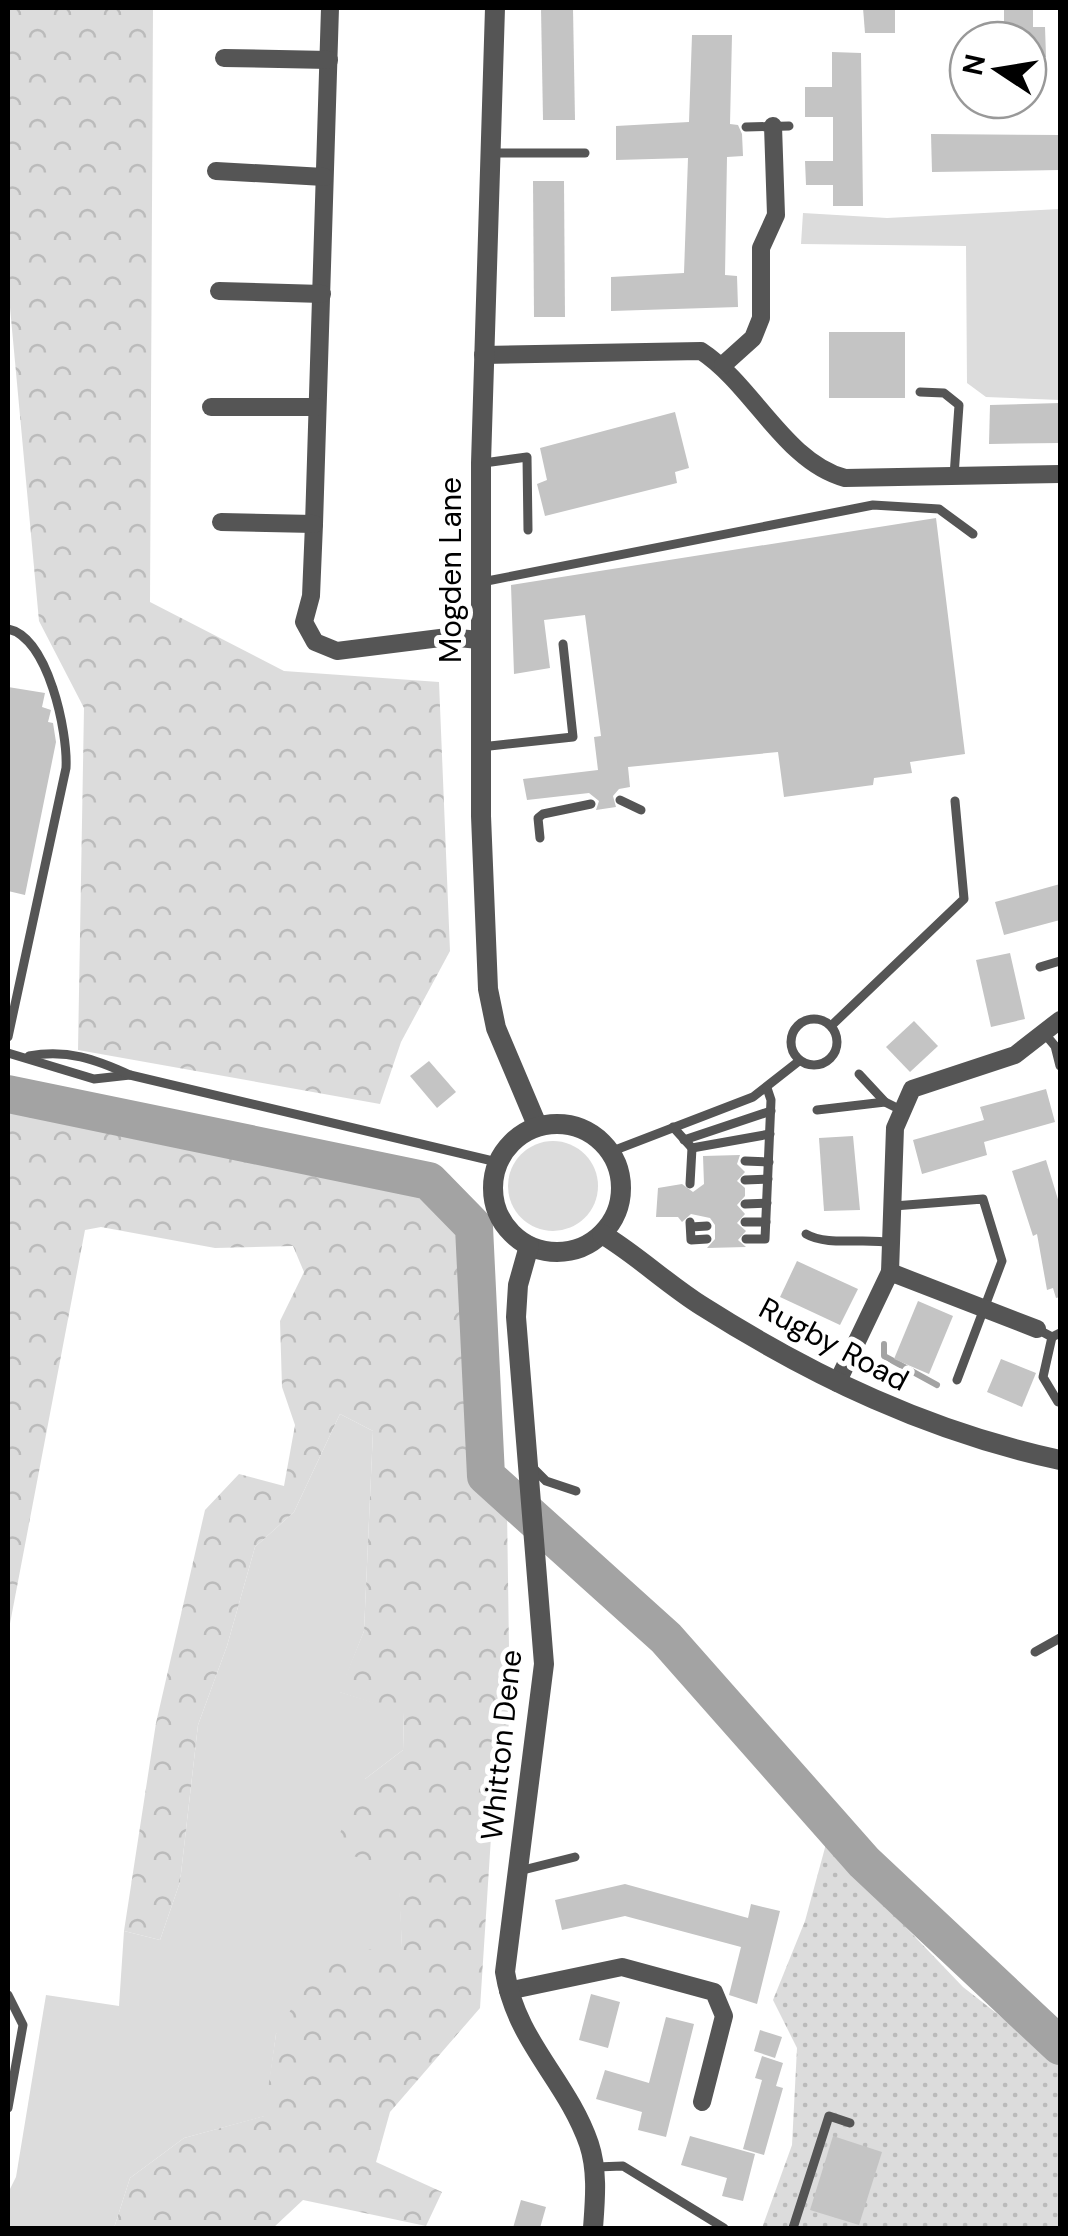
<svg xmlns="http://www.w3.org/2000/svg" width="1068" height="2236" viewBox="0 0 1068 2236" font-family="'DM Sans',sans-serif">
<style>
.green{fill:#dcdcdc}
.forest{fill:url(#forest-crowns)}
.park{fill:url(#park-dots)}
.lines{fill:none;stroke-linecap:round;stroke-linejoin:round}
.stream{stroke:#a3a3a3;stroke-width:6}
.river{stroke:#a3a3a3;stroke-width:38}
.building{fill:#c4c4c4}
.service{stroke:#555;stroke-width:9}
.minor{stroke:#555;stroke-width:18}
.tertiary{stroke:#555;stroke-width:20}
.labels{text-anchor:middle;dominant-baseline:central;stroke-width:10;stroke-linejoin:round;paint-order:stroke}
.street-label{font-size:30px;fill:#000;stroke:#fff}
</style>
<defs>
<pattern id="forest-crowns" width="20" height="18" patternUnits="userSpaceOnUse" patternTransform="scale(2.5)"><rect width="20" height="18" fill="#dcdcdc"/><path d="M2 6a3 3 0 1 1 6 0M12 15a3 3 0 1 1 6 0" fill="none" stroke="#bbb"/></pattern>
<pattern id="park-dots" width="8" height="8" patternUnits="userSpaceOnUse" patternTransform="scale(2.5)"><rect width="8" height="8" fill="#dcdcdc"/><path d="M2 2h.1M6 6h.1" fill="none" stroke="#bbb" stroke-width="1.8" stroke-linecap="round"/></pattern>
</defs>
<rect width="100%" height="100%" fill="#fff"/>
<g class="green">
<polygon points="1060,209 1060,400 986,397 967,383 966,246 801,244 803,213 887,218"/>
<circle cx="553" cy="1186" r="45"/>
<polygon points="340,1414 373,1431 364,1631 340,1692 404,1712 403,1750 365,1779 399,1873 402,1948 276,2034 265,2116 184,2138 130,2178 114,2228 8,2228 8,2193 16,2177 46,1995 119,2006 124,1931 160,1940 180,1882 198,1725 227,1646 255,1547 294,1512"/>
</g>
<g class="forest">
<polygon points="8,8 153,8 150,602 284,671 439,682 450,951 401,1042 380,1104 78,1050 84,708 39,621 8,286"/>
<polygon points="12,1104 372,1180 408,1163 450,1175 485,1269 493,1412 507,1510 510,1717 491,1837 480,2008 390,2112 376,2162 442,2192 426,2226 303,2200 273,2228 114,2228 130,2178 184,2138 264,2116 276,2034 326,1952 402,1948 398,1873 333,1848 365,1779 403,1750 404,1713 339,1692 364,1631 373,1431 340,1414 294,1512 255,1547 227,1646 198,1725 180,1882 160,1940 124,1931 156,1723 205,1510 239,1474 284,1486 295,1425 282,1387 280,1321 304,1272 293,1246 215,1248 101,1227 85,1230 8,1634 8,1109"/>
</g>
<polygon class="park" points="826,1844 963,1987 1060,2063 1060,2228 762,2228 792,2145 797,2048 773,2000 805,1921"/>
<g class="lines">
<polyline class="stream" points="884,1344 884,1356 937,1385"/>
<polyline class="river" points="8,1094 429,1181 474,1227 486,1476 666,1638 864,1862 1060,2046"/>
</g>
<g class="building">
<polygon points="541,8 573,8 575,120 543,120"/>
<polygon points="863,8 895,8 895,33 865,33"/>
<polygon points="1004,8 1033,8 1033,27 1045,27 1046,57 1028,58 1028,40 1004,40"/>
<polygon points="692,35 732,35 730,124 738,125 742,134 743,156 727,157 725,275 737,276 738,307 611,311 611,277 684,273 688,158 616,160 616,126 689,122"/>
<polygon points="832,52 861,53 863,206 833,206 833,185 806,185 805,161 833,161 833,117 805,117 805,87 832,87"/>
<polygon points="931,134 1060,135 1060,170 932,172"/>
<polygon points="533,181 564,181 565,317 534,317"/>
<rect x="829" y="332" width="76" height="66"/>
<polygon points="1060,403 1060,443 989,444 990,405"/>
<polygon points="675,412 689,468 675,472 677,483 545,516 537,484 547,480 540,448"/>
<polygon points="936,518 965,754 910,762 912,773 874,778 873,785 784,797 778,752 628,767 630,787 619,789 613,796 616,807 596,810 599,801 589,793 527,800 523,779 598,770 594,737 601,736 585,615 544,620 550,668 514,674 511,585"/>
<polygon points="8,687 45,693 42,707 51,710 48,722 53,723 56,742 25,895 8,891"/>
<polygon points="1060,884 1060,920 1004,935 995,902"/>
<polygon points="1010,953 1025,1019 991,1027 976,960"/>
<polygon points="914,1021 938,1046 910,1072 886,1047"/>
<polygon points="429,1061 456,1092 437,1108 410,1076"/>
<polygon points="1046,1089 1055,1122 984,1142 987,1155 922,1174 913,1140 984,1120 980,1107"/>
<polygon points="853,1136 860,1210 824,1211 819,1138"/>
<polygon points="740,1155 737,1164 745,1172 737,1181 745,1188 745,1196 737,1205 745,1214 737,1223 746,1231 738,1240 746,1247 707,1248 715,1239 715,1225 710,1218 691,1214 682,1222 678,1217 656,1217 658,1188 682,1184 693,1192 704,1184 703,1156"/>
<polygon points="1046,1160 1060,1206 1060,1297 1056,1298 1053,1288 1047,1290 1037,1234 1033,1236 1012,1171"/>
<polygon points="797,1261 858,1289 840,1325 780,1297"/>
<polygon points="918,1301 953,1316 929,1374 894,1359"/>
<polygon points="1001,1359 1036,1373 1022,1407 987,1392"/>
<polygon points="625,1884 748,1918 751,1904 780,1911 757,2004 729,1995 741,1947 625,1916 562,1930 555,1900"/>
<polygon points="591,1994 620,2002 608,2048 579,2040"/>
<polygon points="666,2017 694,2024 666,2137 638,2130 642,2112 596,2099 605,2070 649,2083"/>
<polygon points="760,2030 782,2037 775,2058 754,2051"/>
<polygon points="762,2056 783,2063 776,2086 783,2088 764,2155 743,2149 762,2080 755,2078"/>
<polygon points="690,2136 755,2154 743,2201 722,2196 727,2178 681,2165"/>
<polygon points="833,2136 882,2152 859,2225 810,2210"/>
<polygon points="521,2200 546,2207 540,2228 513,2228"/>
</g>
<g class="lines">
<g class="service">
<polyline points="746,127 789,126"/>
<polyline points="493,153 585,153"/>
<polyline points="920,392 944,393 959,405 954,476"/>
<polyline points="484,463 527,457 528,530"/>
<polyline points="482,582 873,505 939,509 973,534"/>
<path d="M8,629c40,8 60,103 58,139l-58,269"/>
<polyline points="481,747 573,737 563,644"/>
<polyline points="620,800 641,810"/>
<polyline points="540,838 538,818 543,814 591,804"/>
<polyline points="1040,967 1060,961"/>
<circle cx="814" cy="1042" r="23"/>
<polyline points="831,1026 964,899 955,801"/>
<polyline points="1044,1033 1055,1046 1060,1066"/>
<polyline points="8,1053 94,1079 130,1075"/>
<path d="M29,1056c38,-7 66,3 101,19l367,87"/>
<polyline points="859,1074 885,1102 903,1111"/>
<polyline points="817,1110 885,1102"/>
<polyline points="673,1127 692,1148 770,1134"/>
<polyline points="684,1140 771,1111"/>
<polyline points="610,1152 753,1097 799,1061"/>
<polyline points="745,1161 769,1162"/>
<polyline points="745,1180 768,1179"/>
<polyline points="690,1184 692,1148"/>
<polyline points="745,1204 767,1203"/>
<polyline points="894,1206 983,1199 1002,1261 957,1380"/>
<polyline points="690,1222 691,1240 707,1239"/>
<polyline points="745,1222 766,1222"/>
<polyline points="691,1227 707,1226"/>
<path d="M806,1234c22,13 59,3 85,9"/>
<polyline points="746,1239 765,1239 771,1100 767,1088"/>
<polyline points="1037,1329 1052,1337 1060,1333"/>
<polyline points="1052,1337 1043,1377 1058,1402"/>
<polyline points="533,1468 546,1481 576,1491"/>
<polyline points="1035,1652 1060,1638"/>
<polyline points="519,1871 575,1857"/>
<polyline points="8,1995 23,2025 8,2108"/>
<polyline points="596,2167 623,2166 724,2228"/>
<polyline points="793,2228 829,2116 850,2123"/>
</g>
<g class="minor">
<polyline points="330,8 314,524 311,596 304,622 315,642 337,651 448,637 479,640"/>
<polyline points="224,58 329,60"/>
<polyline points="216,171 324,177"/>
<polyline points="219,291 322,294"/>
<path d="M483,355l218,-4c52,34 84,111 144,127l215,-4"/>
<polyline points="723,365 753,338 761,318 761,248 776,215 773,126"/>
<polyline points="211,407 317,407"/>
<polyline points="221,522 314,524"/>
<polyline points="890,1272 895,1128 912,1089 1015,1055 1060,1020"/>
<polyline points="837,1383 890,1272 1037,1329"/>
<polyline points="508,1991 622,1967 714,1992 724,2016 702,2102"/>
</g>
<g class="tertiary">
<polyline points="495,8 481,463 481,816 488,989 496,1028 537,1125"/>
<circle cx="557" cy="1188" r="64"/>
<path d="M602,1234c35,21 65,50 100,72 112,71 228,126 358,154"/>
<path d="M529,1246l-11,39 -2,32 28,347 -39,308c11,70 62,108 84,172 9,27 6,57 4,84"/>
</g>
</g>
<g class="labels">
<g class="street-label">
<text transform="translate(450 570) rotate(-90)">Mogden Lane</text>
<text transform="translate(834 1344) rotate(28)">Rugby Road</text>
<text transform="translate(501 1745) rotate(-84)">Whitton Dene</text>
</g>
</g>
<rect width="1068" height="2236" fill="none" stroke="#000000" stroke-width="20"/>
<g transform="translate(998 70) rotate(282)"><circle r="48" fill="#ffffff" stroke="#999999" stroke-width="2.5"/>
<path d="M0-8L18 38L0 25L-18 38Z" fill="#000000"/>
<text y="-15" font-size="28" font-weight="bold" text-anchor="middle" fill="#000000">N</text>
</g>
</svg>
